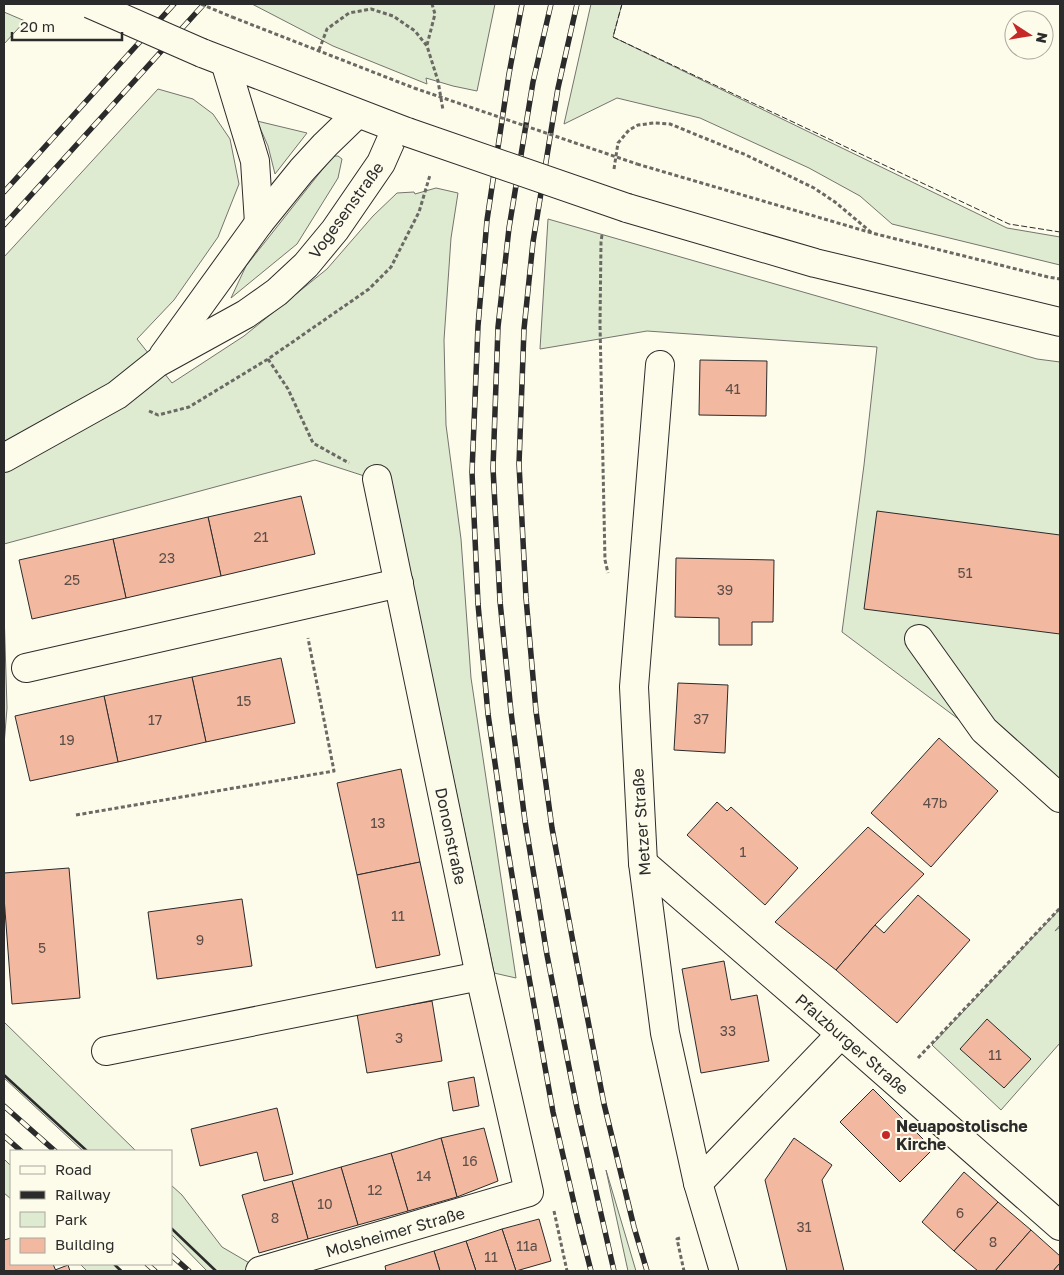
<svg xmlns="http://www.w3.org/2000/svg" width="1064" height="1275" viewBox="0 0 1064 1275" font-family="'Golos Text',sans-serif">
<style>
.green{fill:#deebd1;stroke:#74746e}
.building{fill:#f2b8a0;stroke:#2b2b2b}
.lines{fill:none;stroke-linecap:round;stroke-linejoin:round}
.minor-casing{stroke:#2b2b2b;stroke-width:30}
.major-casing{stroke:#2b2b2b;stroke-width:30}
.path{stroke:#6a6964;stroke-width:3;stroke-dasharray:4 2.5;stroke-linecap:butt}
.minor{stroke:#fdfbea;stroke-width:28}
.major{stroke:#fdfbea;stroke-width:28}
.rail-casing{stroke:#2b2b2b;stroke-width:5.5}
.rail{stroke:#fdfbea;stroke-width:4;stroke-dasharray:11;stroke-linecap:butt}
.major-bridge-casing{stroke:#2b2b2b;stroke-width:30;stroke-linecap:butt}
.path-bridge{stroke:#6a6964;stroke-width:3;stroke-dasharray:4 2.5;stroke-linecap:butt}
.major-bridge{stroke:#fdfbea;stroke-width:28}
.fence{stroke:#2b2b2b;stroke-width:1;stroke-dasharray:6 2.5;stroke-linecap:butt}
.wall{stroke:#2b2b2b;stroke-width:2.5}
.poi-dot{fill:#c62828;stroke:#fdfbea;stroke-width:2}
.labels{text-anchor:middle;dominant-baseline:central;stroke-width:4;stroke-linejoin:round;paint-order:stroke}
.number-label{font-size:14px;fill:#5d4e48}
.street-label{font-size:16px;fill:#2b2b2b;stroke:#fdfbea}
.poi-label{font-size:16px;font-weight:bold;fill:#2b2b2b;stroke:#fdfbea;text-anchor:start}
</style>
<rect width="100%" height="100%" fill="#fdfbea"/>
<g class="green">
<polygon points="252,4 495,4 477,91 453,86 426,78 427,84 333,46"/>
<polygon points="591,4 622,4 613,37 1007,228 1060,237 1060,265 892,224 860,196 809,168 700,118 617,98 564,124"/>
<polygon points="4,12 25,21 4,44"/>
<polygon points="158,89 193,99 213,114 230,139 239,184 218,237 174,300 137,339 172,383 244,336 327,269 373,216 397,193 414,192 415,194 436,188 458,193 451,238 444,340 446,425 461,539 471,678 516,978 494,973 392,485 315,460 4,544 4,257"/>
<polygon points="257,121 307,133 275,174 268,146"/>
<polygon points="333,156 338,156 342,159 338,178 297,244 231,298 246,266"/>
<polygon points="548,219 1037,359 1060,362 1060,795 842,632 864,465 877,347 647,331 540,349"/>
<polygon points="4,611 7,708 4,745"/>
<polygon points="1060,909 1060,925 1055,931 1060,927 1060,1043 1001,1110 932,1045"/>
<polygon points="4,1022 136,1151 83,1151 4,1078"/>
<polygon points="4,1159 11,1166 11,1199 4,1193"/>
<polygon points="606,1170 636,1271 628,1271"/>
<polygon points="171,1185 182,1195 222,1247 263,1271 207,1271 171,1234"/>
<polygon points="80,1264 115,1264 123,1271 87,1271"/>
</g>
<g class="building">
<polygon points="700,360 767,361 766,416 699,415"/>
<polygon points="301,496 315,554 221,576 208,517"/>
<polygon points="877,511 1060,535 1060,634 864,609"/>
<polygon points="208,517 221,576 126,598 113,539"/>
<polygon points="113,539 126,598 32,619 19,560"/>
<polygon points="676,558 774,560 773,622 752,622 752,645 719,645 719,618 675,617"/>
<polygon points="281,658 295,723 206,742 192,677"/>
<polygon points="192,677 206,742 118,762 104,696"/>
<polygon points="678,683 728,685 725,753 674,750"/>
<polygon points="104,696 118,762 30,781 15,716"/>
<polygon points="939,738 998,791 931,867 871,813"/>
<polygon points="401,769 420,862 357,875 337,783"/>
<polygon points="717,802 727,811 731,807 798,868 765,905 687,835"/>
<polygon points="868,827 924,874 875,925 836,970 775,922"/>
<polygon points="420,862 440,955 376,968 357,875"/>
<polygon points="69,868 80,998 12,1004 4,897 4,873"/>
<polygon points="918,895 970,940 897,1023 836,970 875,925 884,933"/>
<polygon points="242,899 252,966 157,979 148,912"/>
<polygon points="724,961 731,1000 757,995 769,1061 701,1073 682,969"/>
<polygon points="432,1001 442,1061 367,1073 357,1014"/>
<polygon points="987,1019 1031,1059 1004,1088 960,1049"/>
<polygon points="474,1077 479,1106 453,1111 448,1082"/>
<polygon points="873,1089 933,1149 900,1182 840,1122"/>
<polygon points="277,1108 293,1174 264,1181 257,1152 200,1166 191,1129"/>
<polygon points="484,1128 498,1181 457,1197 441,1138"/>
<polygon points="441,1138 457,1197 408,1211 391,1153"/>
<polygon points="794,1138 832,1165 822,1180 844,1271 787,1271 765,1180"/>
<polygon points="391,1153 408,1211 358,1225 341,1167"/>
<polygon points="341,1167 358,1225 308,1239 292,1181"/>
<polygon points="964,1172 998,1202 954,1251 922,1222"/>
<polygon points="292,1181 308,1239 259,1253 242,1195"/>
<polygon points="998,1202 1031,1230 995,1271 978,1271 954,1251"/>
<polygon points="539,1219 551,1261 516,1271 502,1229"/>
<polygon points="502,1229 516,1271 476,1271 466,1241"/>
<polygon points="1031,1230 1060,1256 1060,1263 1053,1271 995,1271"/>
<polygon points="11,1238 11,1264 53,1264 56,1271 4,1271 4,1240"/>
<polygon points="466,1241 476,1271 440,1271 434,1251"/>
<polygon points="434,1251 440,1271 386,1271 385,1266"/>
<polygon points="1060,1263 1060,1271 1053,1271"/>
<polygon points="68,1265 70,1271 56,1271 55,1270"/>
</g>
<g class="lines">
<g class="minor-casing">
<g id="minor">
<polyline points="225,62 255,161 259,223"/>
<polyline points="163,356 259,223 302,170 325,145 357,114"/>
<polyline points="660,365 634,687 643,863 665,1033 698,1183 724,1271"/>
<polyline points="4,458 117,395 157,363 246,314 277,292 306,265 335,230 381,163 396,129"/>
<polyline points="919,639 984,730 1060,798"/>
<polyline points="26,668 399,583"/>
<polyline points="643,863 841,1034 1060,1226"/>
<polyline points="106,1051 480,976"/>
<polyline points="698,1183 841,1034"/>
<polyline points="260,1271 529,1192 480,976 377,479"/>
</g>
</g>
<g class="major-casing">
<g id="major">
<polyline points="202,53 407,132"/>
<polyline points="627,208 815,263 1060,322"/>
</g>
</g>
<g class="path">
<polyline points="232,17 414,88"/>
<polyline points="427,45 435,14 432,4"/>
<polyline points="319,50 327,29 349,13 371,9 393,16 415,31 427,46 438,81 443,110"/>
<polyline points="637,164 872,233 1048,277 1060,279"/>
<polyline points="614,169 618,143 629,130 638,125 654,123 670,124 746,155 814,188 835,202 872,233"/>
<polyline points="602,235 601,242 600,324 605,560 608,573"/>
<polyline points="268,359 288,389 313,443 349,463"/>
<polyline points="149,411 158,415 189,407 268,359 369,289 391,267 419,212 430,175"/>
<polyline points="76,815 334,771 308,638"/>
<polyline points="918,1058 1060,908"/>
<polyline points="554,1211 567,1271"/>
<polyline points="680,1238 677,1239 684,1271"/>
</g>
<use href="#minor" class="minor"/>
<use href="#major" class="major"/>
<g class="rail-casing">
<g id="rail">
<polyline points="522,4 509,74 487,220 478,326 472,472 478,604 488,714 504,826 525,955 553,1112 577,1216 591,1271"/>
<polyline points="551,4 533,82 509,228 498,327 493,468 500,601 511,712 525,821 547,955 577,1108 614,1271"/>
<polyline points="577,4 558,88 533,242 524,329 519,464 526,598 536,711 552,828 575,953 604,1104 634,1227 647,1271"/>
<polyline points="4,192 174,4"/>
<polyline points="4,225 204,4"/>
<polyline points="4,1106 55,1151"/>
<polyline points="4,1136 21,1151"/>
<polyline points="171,1255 189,1271"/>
<polyline points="147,1264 155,1271"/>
</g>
</g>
<use href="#rail" class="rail"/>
<g class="major-bridge-casing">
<g id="major-bridge">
<polyline points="90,4 202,53"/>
<polyline points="407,132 627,208"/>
</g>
</g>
<g class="path-bridge">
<polyline points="201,4 232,17"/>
<polyline points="414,88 637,164"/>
</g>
<use href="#major-bridge" class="major-bridge"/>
<polyline class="fence" points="622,4 613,37 1009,224 1060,232"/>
<g class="wall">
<polyline points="4,1075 87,1151"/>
<polyline points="171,1228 216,1271"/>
<polyline points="114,1264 121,1271"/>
</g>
</g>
<circle class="poi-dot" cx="886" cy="1135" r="5"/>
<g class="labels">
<g class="number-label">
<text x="733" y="388">41</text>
<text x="261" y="536">21</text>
<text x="167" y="557">23</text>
<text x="965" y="572">51</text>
<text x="72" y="579">25</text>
<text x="725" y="589">39</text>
<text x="244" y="700">15</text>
<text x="701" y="718">37</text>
<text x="155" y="719">17</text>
<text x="67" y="739">19</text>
<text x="935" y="802">47b</text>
<text x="378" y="822">13</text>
<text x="743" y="851">1</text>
<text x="398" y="915">11</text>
<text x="200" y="939">9</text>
<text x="42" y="947">5</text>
<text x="728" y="1030">33</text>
<text x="399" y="1037">3</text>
<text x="995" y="1054">11</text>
<text x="470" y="1160">16</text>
<text x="424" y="1175">14</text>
<text x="375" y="1189">12</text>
<text x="325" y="1203">10</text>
<text x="960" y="1212">6</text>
<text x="275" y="1217">8</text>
<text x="804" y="1226">31</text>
<text x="993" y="1241">8</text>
<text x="527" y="1245">11a</text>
<text x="491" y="1256">11</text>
</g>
<g class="street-label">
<text transform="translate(346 210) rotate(-54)">Vogesenstraße</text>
<text transform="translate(641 822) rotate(-94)">Metzer Straße</text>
<text transform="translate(451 836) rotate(78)">Dononstraße</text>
<text transform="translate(852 1044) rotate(41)">Pfalzburger Straße</text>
<text transform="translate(395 1232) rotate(-16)">Molsheimer Straße</text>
</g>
<g class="poi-label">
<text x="896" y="1126">Neuapostolische<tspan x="896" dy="18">Kirche</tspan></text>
</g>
</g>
<rect width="1064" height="1275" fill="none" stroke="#2b2b2b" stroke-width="10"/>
<rect x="10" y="1150" width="162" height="115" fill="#fdfbea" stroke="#a9a89e"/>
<rect x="20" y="1166" width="25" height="8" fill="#fdfbea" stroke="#a9a89e"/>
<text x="55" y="1175" font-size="15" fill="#2b2b2b">Road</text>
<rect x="20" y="1191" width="25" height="8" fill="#2b2b2b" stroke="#a9a89e"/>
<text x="55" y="1200" font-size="15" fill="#2b2b2b">Railway</text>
<rect x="20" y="1212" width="25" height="15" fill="#deebd1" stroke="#a9a89e"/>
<text x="55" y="1225" font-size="15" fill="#2b2b2b">Park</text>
<rect x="20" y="1238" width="25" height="15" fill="#f2b8a0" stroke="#a9a89e"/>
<text x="55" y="1250" font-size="15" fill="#2b2b2b">Building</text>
<g transform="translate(1029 35) rotate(102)"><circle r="24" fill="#fdfbea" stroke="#a9a89e"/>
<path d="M0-4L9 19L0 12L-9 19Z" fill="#c62828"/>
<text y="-8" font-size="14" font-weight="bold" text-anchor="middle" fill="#2b2b2b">N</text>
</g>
<path d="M12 32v8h110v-8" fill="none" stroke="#2b2b2b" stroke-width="2.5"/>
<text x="20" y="32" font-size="15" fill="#2b2b2b" stroke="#fdfbea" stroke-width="4" paint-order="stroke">20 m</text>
</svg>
